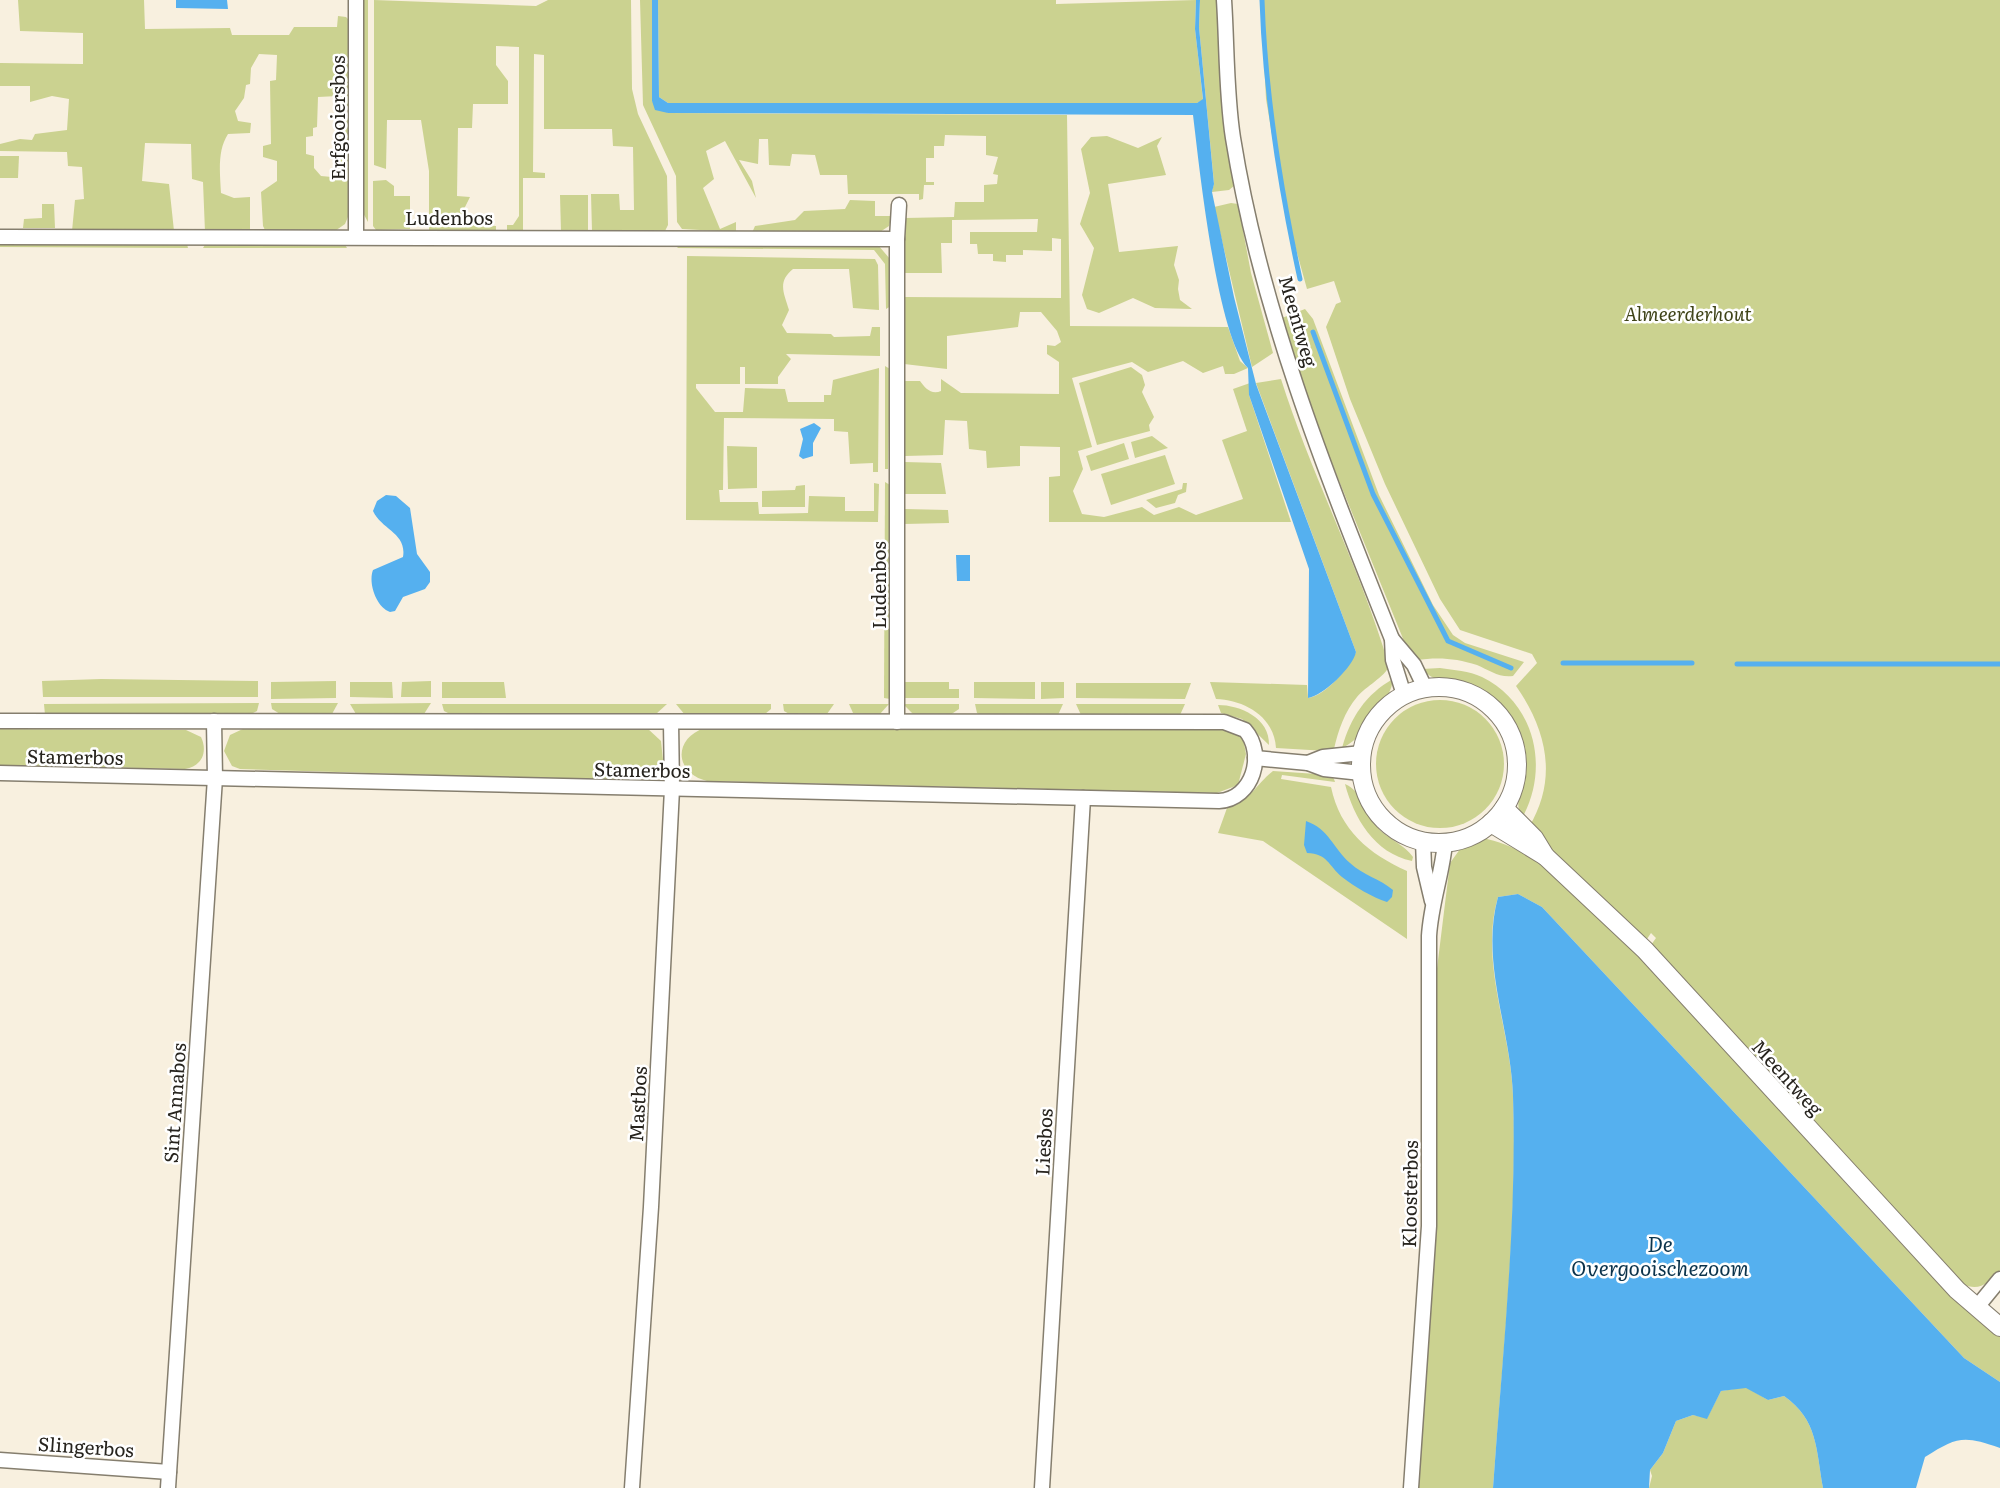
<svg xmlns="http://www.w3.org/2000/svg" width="2000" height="1488" viewBox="0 0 2000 1488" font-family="Literata,serif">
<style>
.green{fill:#cbd290}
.water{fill:#55b0ef}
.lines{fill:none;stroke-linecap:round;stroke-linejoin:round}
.stream{stroke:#55b0ef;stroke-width:5}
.minor-casing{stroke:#857e6e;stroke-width:17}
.tertiary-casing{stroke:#857e6e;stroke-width:20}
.minor{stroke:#fff;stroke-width:14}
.tertiary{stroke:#fff;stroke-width:18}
.labels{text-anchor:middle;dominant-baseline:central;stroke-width:5;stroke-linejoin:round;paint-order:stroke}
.street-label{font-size:19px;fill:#27241e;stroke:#fff}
.park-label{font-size:19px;font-style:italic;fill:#3f4318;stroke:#fff}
.water-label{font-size:21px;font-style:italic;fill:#0b334c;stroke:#fff}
</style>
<rect width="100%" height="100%" fill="#f8f0df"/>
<g class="green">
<path d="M18,0h126l1,29 85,-1 2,7h57l5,-8h43l1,-11 8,1 5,5 -3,84 -9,1 -1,-11 -20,1 -1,30 -4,1v8l-7,1v17l8,2v12l7,8 11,1 6,-6 1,-53h10l1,94 -5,12 -10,7 -69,1 -3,-6 -2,-34 16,-11v-20l-14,-4v-11l8,-2 -1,-63 6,-1 1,-25 -18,-1 -8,14 -1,16 -4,1 -2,13 -9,13 3,10 13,2 -1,10 -22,1c-11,17 -8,39 -7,59l13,5 16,-1v33l-4,4 -41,-2 -2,-50 -11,-3 -1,-35 -46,-1 -3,38 27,3 5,47h-102l3,-31 9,-1 -2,-32 -14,-1 -1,-14 -67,-1v-7l20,-5 12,1 3,-6 32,-4 2,-31 -17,-3 -22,6v-16h-30v-23l83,1v-31l-63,-2z"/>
<polygon points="363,0 368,0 368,222 363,213"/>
<path d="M374,0l162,6 12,-6h83l1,89 6,25 29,62 1,49 -3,6h-73l-1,-37h28l1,16h14l-1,-63 -20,-1 -1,-17h-68v-74l-10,-1 -1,118 12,1v5h-22v54l-16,1v-8h6l6,-9v-169l-23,-1v19l12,16v23h-35l-1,24h-14l-1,68 13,1 -7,14c4,18 19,14 33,15v5l-67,1v-61l-8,-51h-34l-1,49 -12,-4z"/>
<path d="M640,0h12v101l16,12 399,2 3,211 158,1 12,34 8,7 -14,6h-9l-2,-8 -20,7 -20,-12 -35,11 -16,-10 -60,16 20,69 -14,4 5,18 -10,22 9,23 22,3 38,-10 12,8 25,-8 17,8 47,-16 -21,-59 25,-9 -14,-42 17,-6 -1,12 42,127h-242v-45l11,-1v-29l-40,-1v20l-33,2 -1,-17 -17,-2 -2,-28 -22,-1 -2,35 -38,1 -1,-75h16c5,7 11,14 21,10v-12l20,14 98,1v-32l-12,-8v-9l8,1 6,-4 -4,-11 -16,-19h-21l-2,15 -71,9v33l-43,-5 1,-67 156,1v-59l-9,-1v13l-29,-1v5h-17v7l-13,-1v-7h-15l-1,-10h-7v-12h67l1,-13 -86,1v23h-11l1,30h-37v-55l49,-1 1,-15h29v-17l13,-1 1,-9 -5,-1 5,-17 -12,-2v-19l-41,-1 -1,11h-10v12h-8v24h8v3h-10l-1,14 -4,1v-6h-71l-1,-19h-27l-5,-20 -23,-1 -2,12 -21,-1 -1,-26h-9l-1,25 -19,-4 13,21 4,17 -31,-57 -19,10 8,28 -11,9 17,41 16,-7v10l-54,-3 -5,-7 -1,-46 -33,-71z"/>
<polygon points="658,0 1056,0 1056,4 1196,0 1195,29 1203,100 1197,103 668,103 659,97"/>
<polygon points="1200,0 1216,0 1227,134 1235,185 1229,190 1212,192 1214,183 1199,27"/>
<path d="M1261,0h739v1270c-12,13 -20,22 -38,14l-311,-339 5,-7 -5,-5 -6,9 -116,-115c29,-48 18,-97 -13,-141l21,-23 -5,-9 -72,-24 -20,-31 -55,-115 -35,-85 -24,-72 10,-23 5,-2 -7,-21 -27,8 -23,-83 -18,-107z"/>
<polygon points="1107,136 1138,148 1162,137 1157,146 1166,175 1108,184 1119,252 1178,246 1174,265 1179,280 1178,289 1180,300 1192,309 1155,308 1133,298 1099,313 1087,309 1082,295 1094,248 1080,224 1090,193 1081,149 1091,137"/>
<polygon points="0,156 19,156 18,178 0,178"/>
<polygon points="386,180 394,186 394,196 410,196 410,229 376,230 373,226 373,181"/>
<polygon points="560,195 588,195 588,231 561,232"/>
<polygon points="850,200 875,201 875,216 892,216 889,226 877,234 751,235 755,226 795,220 804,211 845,209"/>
<polygon points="1231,203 1238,204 1251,273 1273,353 1252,367 1214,207"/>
<polygon points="42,204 54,204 55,228 23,228 24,219 42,218"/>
<polygon points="0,242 187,244 188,248 0,247"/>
<polygon points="206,243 344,243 347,248 203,248"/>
<polygon points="681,244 878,245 890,259 891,306 886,309 885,264 874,250 677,248"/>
<path d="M687,256l188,3 3,6 1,45 -26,-2 -4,-39h-56c-16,13 -9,24 -4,41l-7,15 5,8 44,1 3,3 36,-1 2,-9h8v29l-94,-2 5,5 -13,18v7h-33v-17h-5v17h-44v4l19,24h28l2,-24 40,1 3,13h36v-7h7l2,-15 46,-12 -1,104h-5v-9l-23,1 -2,-32 -14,-1v-12l-110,-1 -1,72h-4l1,12h38l1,12 49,-1 1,-17 36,1v14h29v-28l5,1 -1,38 -192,-2z"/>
<path d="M1305,309l8,10 66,176 54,110 20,30 12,8 59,19 -11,14c-14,2 -24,-6 -36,-11 -21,-7 -39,-8 -61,-5l-8,-9 -100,-247 -26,-86z"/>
<polygon points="885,366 890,369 888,469 885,469"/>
<polygon points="1131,367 1142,375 1145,385 1142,392 1154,417 1149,425 1150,431 1097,445 1079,383"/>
<path d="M1281,379c31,98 79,188 108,287 -4,11 -23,20 -32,31 -12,14 -19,34 -23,52l-7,2 -51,-3c-2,-32 -32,-48 -60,-49l-6,-17 97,3 1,13c18,-2 41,-31 48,-46l-100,-269z"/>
<polygon points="1152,436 1168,448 1135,458 1131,442"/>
<polygon points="1124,443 1129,459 1091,471 1086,456"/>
<polygon points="727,446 757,447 757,488 728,489"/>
<polygon points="1165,455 1175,484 1111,505 1101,474"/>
<polygon points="905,462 941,463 946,494 904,494"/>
<polygon points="885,482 890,485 890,699 884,698"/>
<polygon points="1183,483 1187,483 1186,492 1178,495 1175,503 1156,508 1146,500 1182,489"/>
<polygon points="805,485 805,507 762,507 762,491 795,490 796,486"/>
<polygon points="905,509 948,510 949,523 904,524"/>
<path d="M1440,668c14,2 29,3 42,9 53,26 68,91 40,141 -8,-15 -1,-27 1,-42 3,-24 -6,-47 -21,-66 -26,-32 -61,-19 -80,-41z"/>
<polygon points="101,679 258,681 258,697 43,697 42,681"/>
<path d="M1393,679c-1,19 -33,62 -51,69 8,-30 24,-54 51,-69z"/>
<polygon points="336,681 336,698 271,699 271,682"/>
<polygon points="431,681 431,697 401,697 402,682"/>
<polygon points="350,682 392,682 393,698 350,697"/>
<polygon points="442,682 504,682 506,698 442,698"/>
<polygon points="904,682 949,682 949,689 959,689 959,698 904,698"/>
<polygon points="974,682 1035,682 1035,699 974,698"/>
<polygon points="1041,682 1064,682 1064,698 1041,699"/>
<polygon points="1076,683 1191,683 1185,699 1076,698"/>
<circle cx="1440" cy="764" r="64"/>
<polygon points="259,703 257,711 251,714 45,715 44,704"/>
<polygon points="271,703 338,703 332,714 280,714 272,709"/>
<polygon points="431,703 424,714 356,714 350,704"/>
<polygon points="442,704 667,704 656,714 450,714 444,711"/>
<polygon points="676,704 771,704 771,709 765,714 685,715"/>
<polygon points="783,704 834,704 827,714 791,715 784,711"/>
<polygon points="849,704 889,704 879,715 853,713"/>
<polygon points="903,704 959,704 959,709 950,715 914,715"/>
<polygon points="975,704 1063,704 1058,715 982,716 977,713"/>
<polygon points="1076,704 1185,704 1180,715 1081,715"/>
<path d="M1218,705c22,0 52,13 51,40l-27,-26 -21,-6z"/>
<polygon points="245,728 647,728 661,741 663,760 652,776 633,781 240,769 232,766 224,751 230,735"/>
<path d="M705,728l519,1 19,9 3,16 -8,31 -21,8 -510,-12c-33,-8 -34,-43 -2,-53z"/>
<path d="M0,729l186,1 15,7c7,15 1,29 -16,32l-185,-4z"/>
<path d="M1273,771l58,4 3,4 1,3 -53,-7 -1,4 50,8c9,43 38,67 76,84v68l-144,-98 -45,-8 9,-25c23,-6 29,-24 46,-37z"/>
<path d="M1345,784c20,9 21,34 37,48 11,9 22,13 31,25l-1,4c-38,-8 -58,-43 -67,-77z"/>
<path d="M1482,838c48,8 82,47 116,79 98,91 183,196 274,295 40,43 81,89 128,125v45l-36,-24 -422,-451 -24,-13 -20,3c-19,64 13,134 15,199 5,131 -11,262 -20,392h-76l19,-279 -3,-208 17,-138 13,-18z"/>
<path d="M1746,1387l22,13 16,-4c34,24 32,53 39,92h-174l3,-12 -2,-6 13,-17 13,-32 17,-6 14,3 14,-27z"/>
</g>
<g class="water">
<polygon points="176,0 227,0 228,9 176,8"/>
<path d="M652,0h6l1,97 9,6h529l6,-4 -8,-70 1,-29h4l-1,27 15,157 -2,8 22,105 22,87 100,268c-3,15 -33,44 -48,46l1,-129 -60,-174 -1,-27c-31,-30 -49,-204 -55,-253l-525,-2 -13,-3 -3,-9z"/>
<polygon points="814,423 821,428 813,443 813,456 803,459 799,456 803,439 800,429"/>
<path d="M386,495l10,1 14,12 7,46 13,18v10l-5,7 -22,8 -8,14 -5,1c-14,-5 -22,-29 -17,-42l30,-13c4,-24 -21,-27 -30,-46l4,-10z"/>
<polygon points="956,555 970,555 970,581 957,581"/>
<path d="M1306,821c23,8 27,27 44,42 13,12 30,16 43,27l-1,7 -5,5c-15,-5 -32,-15 -45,-25 -14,-12 -14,-23 -35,-24l-3,-8z"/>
<path d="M1518,894l24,13 422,451 36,24v66c-37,-13 -43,-11 -75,9l-9,31h-93c-7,-39 -5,-68 -39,-92l-16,4 -22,-12 -25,3 -14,28 -14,-4 -17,6 -13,32 -13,17 -1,18h-156c9,-130 24,-261 20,-392 -2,-66 -33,-134 -15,-199z"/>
</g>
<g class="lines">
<g class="stream">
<path d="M1262,0c3,94 18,187 38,279"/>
<polyline points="1313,332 1373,494 1448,641 1511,668"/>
<polyline points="1563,663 1692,663"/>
<polyline points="1737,664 2000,664"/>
</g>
<g class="minor-casing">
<g id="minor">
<path d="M1224,0c3,45 2,93 9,138 28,175 94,338 159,501l1,21 11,35"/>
<polyline points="356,236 356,0"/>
<polyline points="0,237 897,239 897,722"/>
<polyline points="897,239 899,205"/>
<polyline points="1392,639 1414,665 1425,688"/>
<path d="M0,721l1224,1 21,8c21,24 8,69 -26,71l-1219,-28"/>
<polyline points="1255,758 1308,763 1324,769 1361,773"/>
<polyline points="1308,763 1323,757 1362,753"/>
<polyline points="1423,841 1424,867 1432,901"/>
<polyline points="1977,1307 2000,1279"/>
<polyline points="0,1460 169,1472"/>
<polyline points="168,1488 215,778 214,721"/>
<polyline points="632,1488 651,1207 672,789 671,722"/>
<polyline points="1042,1488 1083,798"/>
<path d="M1411,1488l18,-262v-290c2,-33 13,-61 16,-93"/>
</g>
</g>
<g class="tertiary-casing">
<g id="tertiary">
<circle cx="1439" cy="765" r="78"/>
<polyline points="1504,808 1534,838 1545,856 1645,950 1957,1290 2000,1327"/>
<polyline points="1491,823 1545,856"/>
</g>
</g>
<use href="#minor" class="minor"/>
<use href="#tertiary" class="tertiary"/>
</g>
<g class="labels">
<g class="street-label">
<text transform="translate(337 118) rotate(-90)">Erfgooiersbos</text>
<text x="449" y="217">Ludenbos</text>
<text transform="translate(1299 321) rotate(74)">Meentweg</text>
<text transform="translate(878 585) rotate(-90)">Ludenbos</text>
<text transform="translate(75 756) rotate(1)">Stamerbos</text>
<text transform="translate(642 769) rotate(1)">Stamerbos</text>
<text transform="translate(1788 1077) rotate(48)">Meentweg</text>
<text transform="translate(174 1103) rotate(-86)">Sint Annabos</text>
<text transform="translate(637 1104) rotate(-87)">Mastbos</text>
<text transform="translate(1043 1142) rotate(-87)">Liesbos</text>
<text transform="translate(1409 1194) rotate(-89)">Kloosterbos</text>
<text transform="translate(86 1446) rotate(4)">Slingerbos</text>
</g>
<g class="park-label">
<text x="1688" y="313">Almeerderhout</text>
</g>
<g class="water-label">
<text x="1660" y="1242">De<tspan x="1660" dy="24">Overgooischezoom</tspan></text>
</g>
</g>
</svg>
